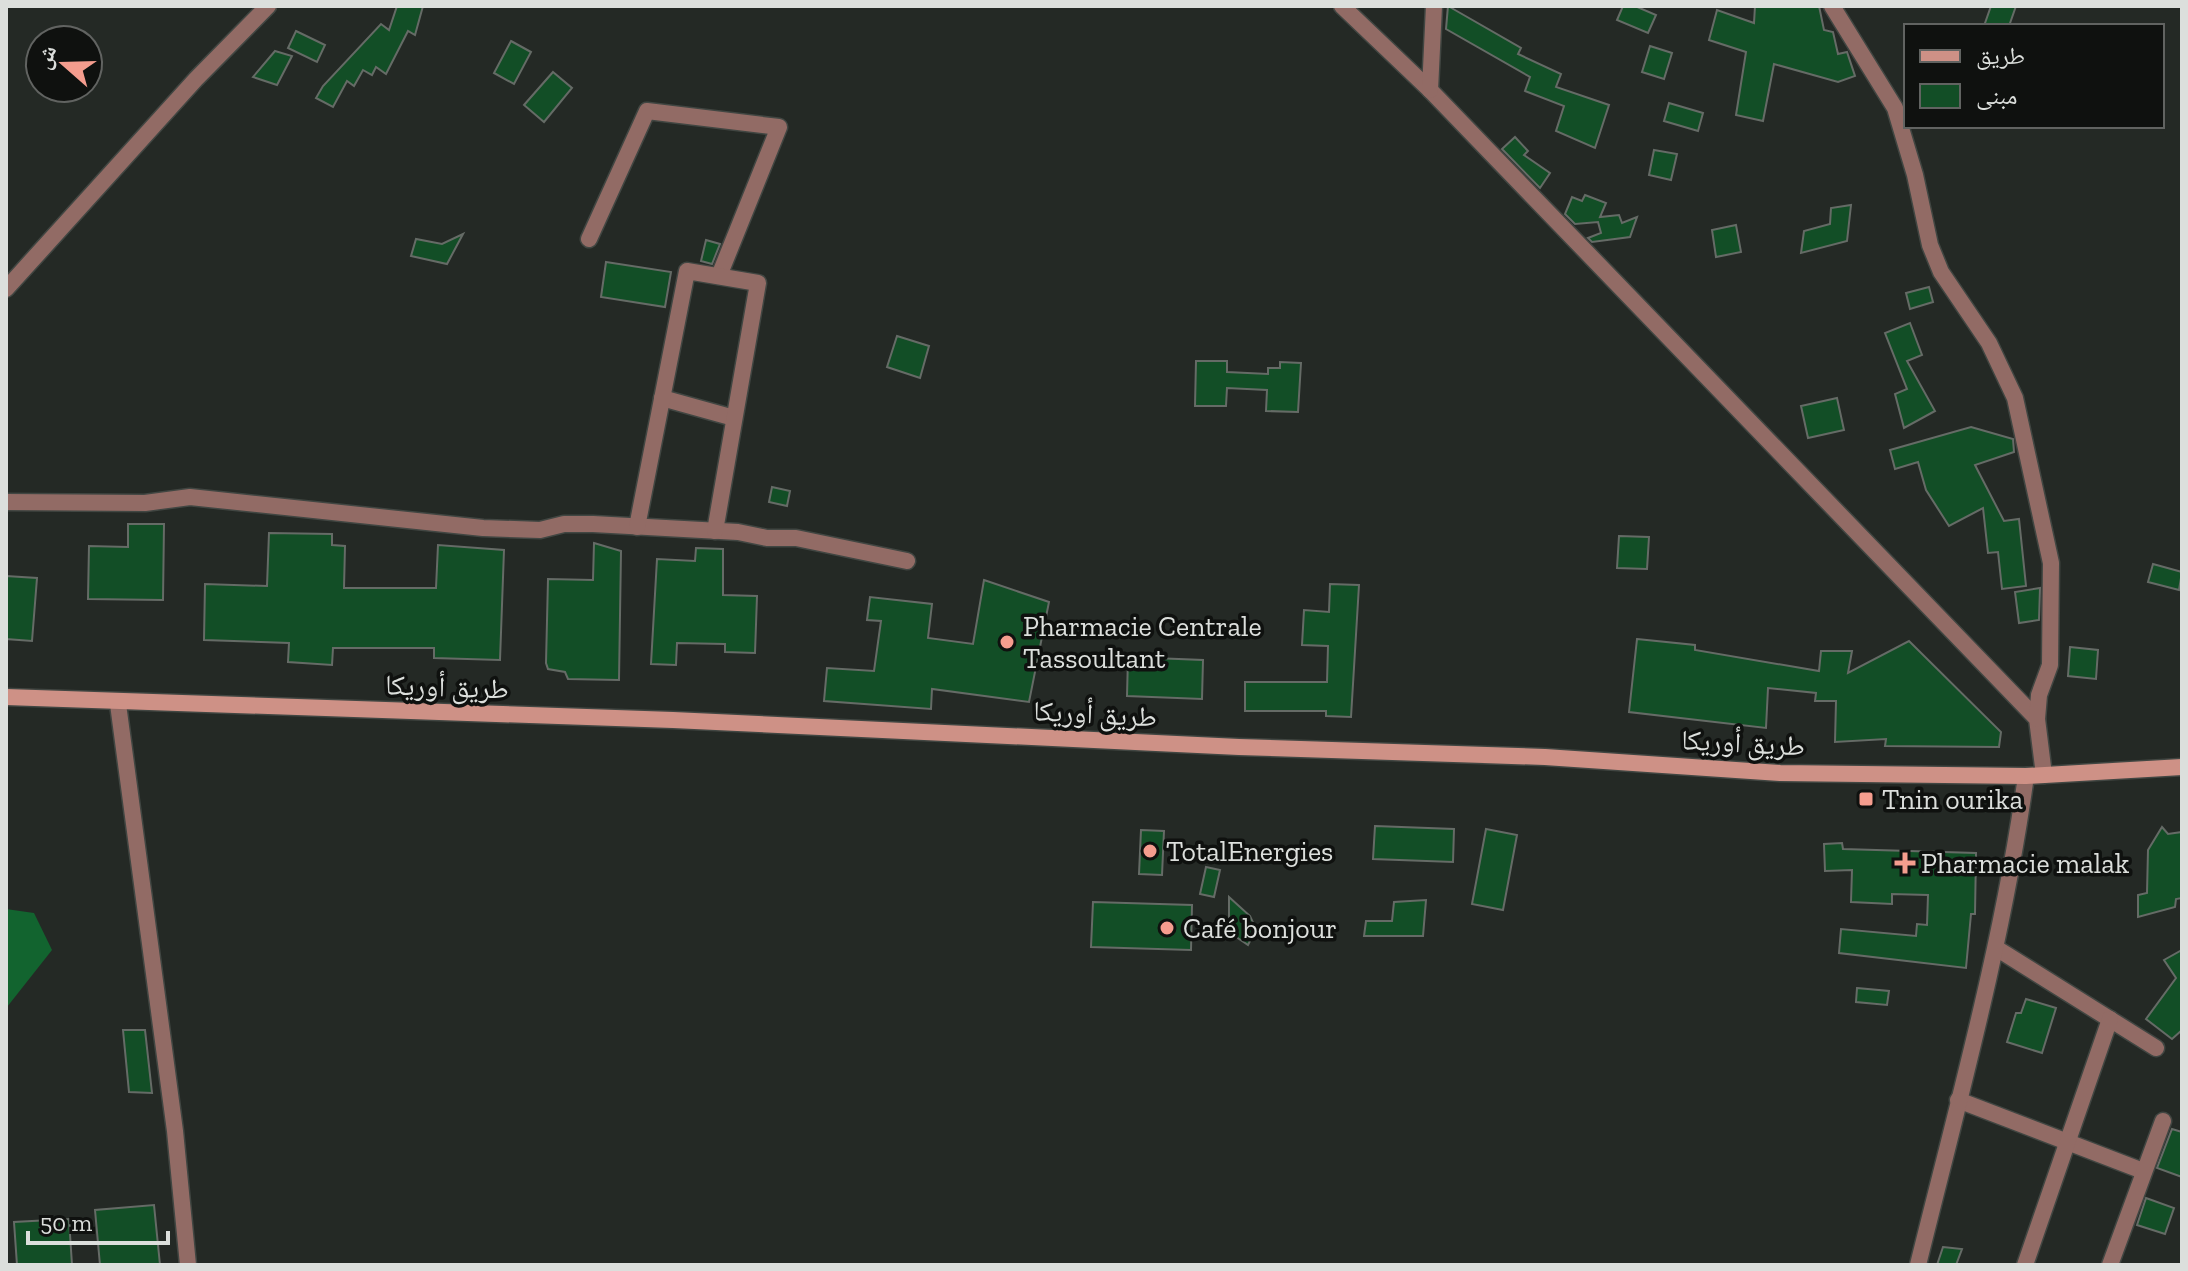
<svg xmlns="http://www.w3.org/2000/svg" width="2188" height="1271" viewBox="0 0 2188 1271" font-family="'Zilla Slab','Noto Naskh Arabic',serif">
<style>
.water{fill:#12642f}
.building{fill:#124e26;stroke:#656b66;stroke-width:2}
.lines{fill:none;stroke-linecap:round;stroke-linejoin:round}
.street-casing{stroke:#414642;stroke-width:19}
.secondary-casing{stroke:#414642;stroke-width:19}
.street{stroke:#926b65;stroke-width:16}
.secondary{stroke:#ce9186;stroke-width:16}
.poi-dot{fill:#f59d8e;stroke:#0f110f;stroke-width:3}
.labels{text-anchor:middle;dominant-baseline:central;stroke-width:7;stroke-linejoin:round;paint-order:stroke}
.poi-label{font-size:28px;fill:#dcdfdc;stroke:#0f110f;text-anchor:start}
.street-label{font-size:28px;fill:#dcdfdc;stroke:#0f110f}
</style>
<rect width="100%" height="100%" fill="#242925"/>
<polygon class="water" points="6,909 34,913 52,950 7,1007"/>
<g class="building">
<polygon points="397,6 423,6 415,35 408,31 386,74 376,67 372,75 363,70 354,86 347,81 333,107 316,98 323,86 381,24 389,30"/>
<polygon points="1448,6 1521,48 1518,54 1561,74 1556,87 1609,105 1595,148 1556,131 1564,106 1525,91 1530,77 1446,29"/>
<polygon points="1623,6 1635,6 1656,15 1648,33 1617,20"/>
<polygon points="1755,6 1819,6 1824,30 1833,32 1838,54 1847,52 1855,76 1838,82 1774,64 1763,121 1736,115 1746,52 1709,40 1717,10 1754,23"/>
<polygon points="1991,6 2016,6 2009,26 1984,26"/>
<polygon points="296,31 325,45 317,62 288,48"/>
<polygon points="511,41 531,52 514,84 494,73"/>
<polygon points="1650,46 1672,53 1664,79 1642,72"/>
<polygon points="275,51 292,56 277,85 253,77"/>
<polygon points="553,72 572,88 544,122 524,105"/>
<polygon points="1669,103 1703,113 1698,131 1664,121"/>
<polygon points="1515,137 1528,151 1524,155 1550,173 1540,188 1502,149"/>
<polygon points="1654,150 1677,154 1671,180 1649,175"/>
<polygon points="1585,195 1606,203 1600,217 1619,215 1622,223 1637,217 1630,237 1592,242 1588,238 1601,233 1598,222 1575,224 1565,214 1572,197 1582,201"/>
<polygon points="1851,205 1847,241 1801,253 1804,231 1830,224 1831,208"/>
<polygon points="1736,225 1741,252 1716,257 1712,230"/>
<polygon points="463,234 447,264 411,256 416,239 442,244"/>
<polygon points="706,240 720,244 712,264 701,261"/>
<polygon points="606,262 671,272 665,307 601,297"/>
<polygon points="1929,287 1933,302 1910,309 1906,293"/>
<polygon points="1910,323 1922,355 1907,361 1935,411 1904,428 1895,394 1907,389 1885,333"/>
<polygon points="897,336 929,346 920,378 887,367"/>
<polygon points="1196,361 1227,361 1227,372 1268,374 1268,368 1280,368 1280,362 1301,363 1298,412 1266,411 1267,390 1227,388 1226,406 1195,406"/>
<polygon points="1837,398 1844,430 1808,438 1801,406"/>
<polygon points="1971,427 2013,439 2014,452 1975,465 2004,521 2019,519 2026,586 2002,589 1998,552 1988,553 1983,508 1949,526 1926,490 1918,462 1895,469 1890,450"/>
<polygon points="772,487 790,491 787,506 769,502"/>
<polygon points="128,524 164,524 163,600 88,599 89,546 128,547"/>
<polygon points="269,533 332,534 332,545 345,546 344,588 436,588 438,545 504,550 500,660 434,658 434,648 333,648 332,665 288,662 289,643 204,640 205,584 267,586"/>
<polygon points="1619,536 1649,537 1647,569 1617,568"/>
<polygon points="594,543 621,551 619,680 568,679 565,672 548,669 546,663 548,579 593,580"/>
<polygon points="696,548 723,549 723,595 757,596 755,653 725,652 725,644 677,643 676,665 651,664 657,559 695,561"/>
<polygon points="2153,564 2182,572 2179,590 2148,582"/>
<polygon points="6,576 37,578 32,641 6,639"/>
<polygon points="984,580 1049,602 1029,702 932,689 931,709 824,701 827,668 874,671 881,621 867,620 870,597 932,604 928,638 973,644"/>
<polygon points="1330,584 1359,585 1351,717 1326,716 1326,711 1245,711 1245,682 1327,682 1328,646 1302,645 1304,610 1329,612"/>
<polygon points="2040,588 2039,620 2019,623 2015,592"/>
<polygon points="1637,639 1695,645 1695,650 1819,671 1821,651 1852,651 1848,673 1909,641 2001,732 1999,747 1885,746 1886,739 1835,742 1836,701 1815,701 1816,693 1768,688 1766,728 1629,712"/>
<polygon points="2070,647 2098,650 2096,679 2068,676"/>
<polygon points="1128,657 1203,660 1202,699 1127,696"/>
<polygon points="1375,826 1454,829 1453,862 1373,859"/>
<polygon points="2162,827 2168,834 2182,832 2182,898 2176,899 2175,907 2138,917 2138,895 2147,893 2148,850"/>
<polygon points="1486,829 1517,835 1503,910 1472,904"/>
<polygon points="1141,830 1164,831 1162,875 1139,874"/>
<polygon points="1842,843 1843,849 1976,853 1975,914 1971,914 1966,968 1839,953 1841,929 1916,936 1917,924 1927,925 1928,895 1892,894 1892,904 1851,902 1852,870 1825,871 1824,844"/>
<polygon points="1206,867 1220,870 1214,897 1200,894"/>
<polygon points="1229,897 1250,916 1256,929 1248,945 1229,932"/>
<polygon points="1426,900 1423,936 1364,936 1366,921 1392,921 1394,902"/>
<polygon points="1093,902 1192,905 1191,950 1091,947"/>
<polygon points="2182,950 2182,1030 2172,1039 2146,1019 2176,978 2164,960"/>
<polygon points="1857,988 1889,991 1887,1005 1856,1002"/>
<polygon points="2026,999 2056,1008 2042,1053 2007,1042 2016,1013 2021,1013"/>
<polygon points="123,1030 145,1030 152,1093 129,1092"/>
<polygon points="2172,1129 2182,1132 2182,1177 2157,1168"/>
<polygon points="2146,1198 2174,1208 2165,1234 2137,1225"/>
<polygon points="154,1205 160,1265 100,1265 95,1210"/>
<polygon points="69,1219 72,1265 17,1265 14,1222"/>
<polygon points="1943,1247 1962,1249 1956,1265 1937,1265"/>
</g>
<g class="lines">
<g class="street-casing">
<g id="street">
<polyline points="1342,6 1430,90 2037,719 2044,775"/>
<polyline points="1832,6 1895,108 1915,175 1930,245 1941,272 1989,343 2015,398 2051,563 2050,665 2039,695 2037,719"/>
<polyline points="1430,90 1434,6"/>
<polyline points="589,239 647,111 779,127 719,276"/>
<polyline points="6,289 196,79 268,6"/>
<polyline points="662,398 734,418"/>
<polyline points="6,502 145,503 190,497 483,528 540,530 564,524 593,524 738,532 767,538 796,538 907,561"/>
<polyline points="637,527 687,271 758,283 715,531"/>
<polyline points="118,704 175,1131 188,1265"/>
<polyline points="1996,948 2156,1048"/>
<polyline points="1958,1100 2143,1171"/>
<path d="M1918,1265c40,-162 85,-323 108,-489"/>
<polyline points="2025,1265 2110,1019"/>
<polyline points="2110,1265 2163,1121"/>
</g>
</g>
<g class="secondary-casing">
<polyline id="secondary" points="6,697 673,720 1239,747 1545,757 1780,773 2026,776 2182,767"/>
</g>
<use href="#street" class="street"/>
<use href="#secondary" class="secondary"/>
</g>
<g class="poi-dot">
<circle cx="1007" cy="642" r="8"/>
<rect x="1858" y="791" width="16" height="16" rx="4"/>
<circle cx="1150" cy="851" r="8"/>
<path d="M1901 851h8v8h8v8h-8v8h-8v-8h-8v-8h8z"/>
<circle cx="1167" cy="928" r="8"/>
</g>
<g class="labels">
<g class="poi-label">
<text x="1023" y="626">Pharmacie Centrale<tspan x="1023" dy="32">Tassoultant</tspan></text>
<text x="1882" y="799">Tnin ourika</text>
<text x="1166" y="851">TotalEnergies</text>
<text x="1921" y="863">Pharmacie malak</text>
<text x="1183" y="928">Café bonjour</text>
</g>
<g class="street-label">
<text transform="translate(447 687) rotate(2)">طريق أوريكا</text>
<text transform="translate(1095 714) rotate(3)">طريق أوريكا</text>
<text transform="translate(1743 743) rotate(3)">طريق أوريكا</text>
</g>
</g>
<rect width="2188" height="1271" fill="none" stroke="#dcdfdc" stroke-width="16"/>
<rect x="1904" y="24" width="260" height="104" fill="#0f110f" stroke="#616361" stroke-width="2"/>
<rect x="1920" y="50" width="40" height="12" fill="#ce9186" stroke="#616361" stroke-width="2"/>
<text x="1976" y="64" font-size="24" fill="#dcdfdc">طريق</text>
<rect x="1920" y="84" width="40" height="24" fill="#124e26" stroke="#616361" stroke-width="2"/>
<text x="1976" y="104" font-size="24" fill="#dcdfdc">مبنى</text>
<g transform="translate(64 64) rotate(290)"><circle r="38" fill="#0f110f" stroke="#616361" stroke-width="2"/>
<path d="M0-6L14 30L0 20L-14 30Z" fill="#f59d8e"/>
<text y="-12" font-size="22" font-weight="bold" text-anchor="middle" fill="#dcdfdc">ش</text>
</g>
<path d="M28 1231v12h140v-12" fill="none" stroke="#dcdfdc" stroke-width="4"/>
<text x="40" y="1231" font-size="24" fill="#dcdfdc" stroke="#0f110f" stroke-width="6" paint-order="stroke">50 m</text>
</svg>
